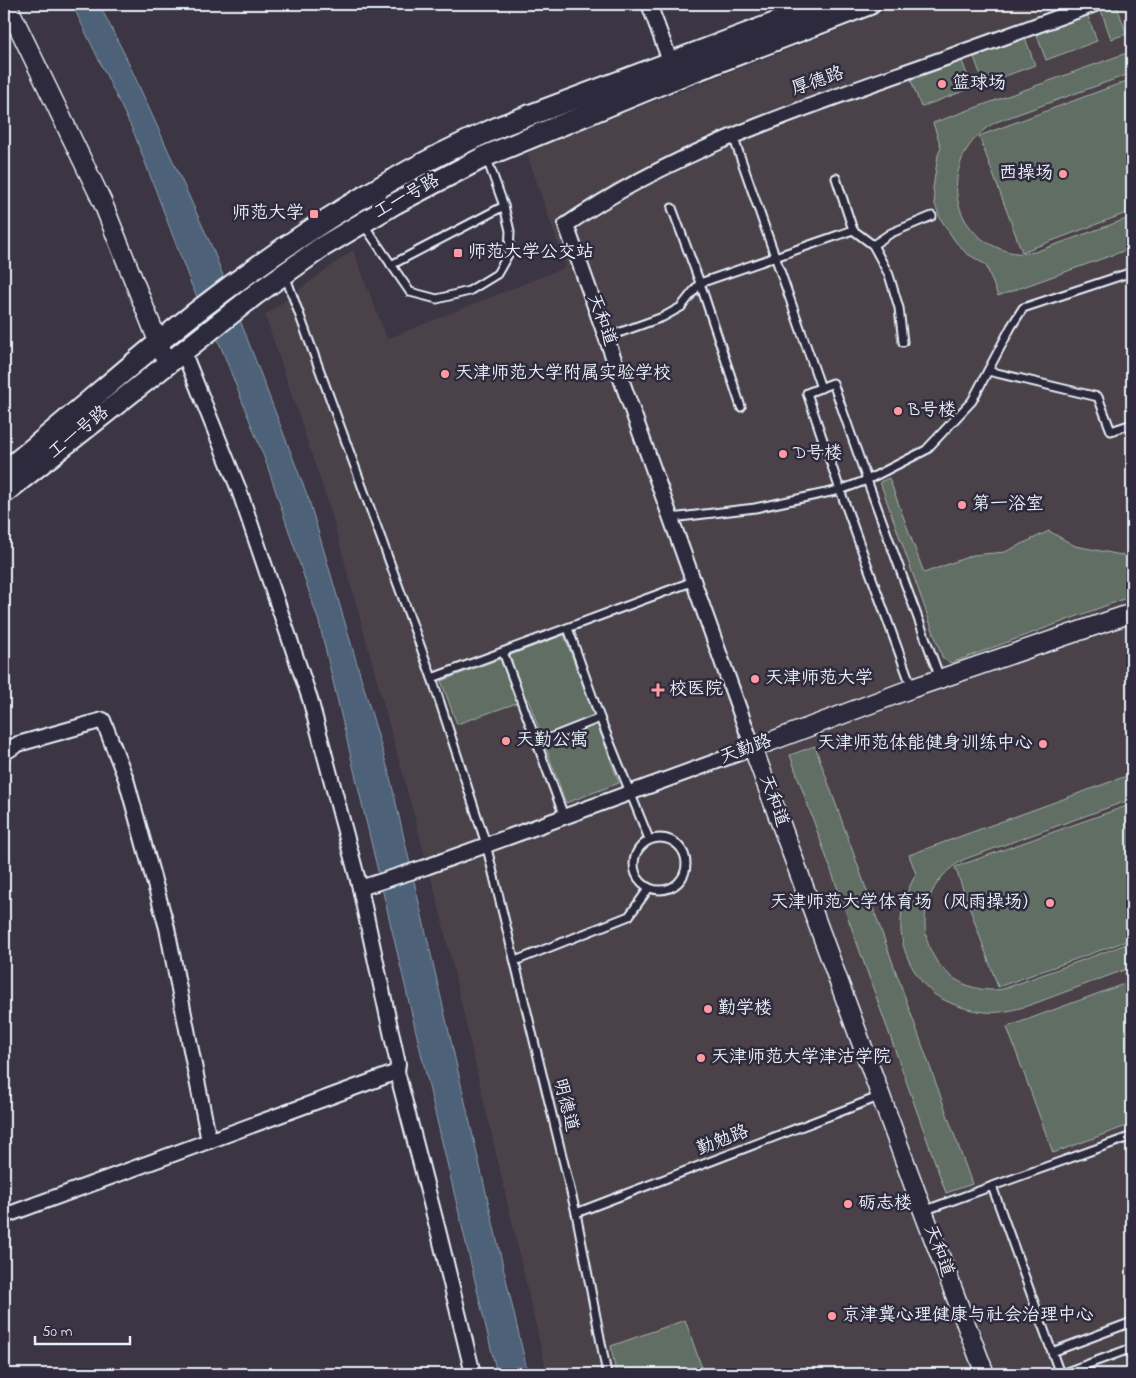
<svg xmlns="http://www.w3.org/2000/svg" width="1136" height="1378" viewBox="0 0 1136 1378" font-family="'Indie Flower','LXGW WenKai TC',sans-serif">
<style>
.built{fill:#4b424a}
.green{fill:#616e64;stroke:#a4b0ae}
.water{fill:#4d6278;stroke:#8b9bab}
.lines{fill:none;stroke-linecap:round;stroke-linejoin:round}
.service-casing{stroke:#e8f1f8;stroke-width:11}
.minor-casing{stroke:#e8f1f8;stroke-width:18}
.tertiary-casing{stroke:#e8f1f8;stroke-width:21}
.secondary-casing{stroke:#e8f1f8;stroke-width:24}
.service{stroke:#2f2a3d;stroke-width:7}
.minor{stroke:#2f2a3d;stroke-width:14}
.tertiary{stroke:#2f2a3d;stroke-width:18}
.secondary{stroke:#2f2a3d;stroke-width:20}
.poi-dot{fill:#ff9aa2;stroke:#2f2a3d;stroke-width:2}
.labels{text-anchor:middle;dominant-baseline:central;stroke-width:5;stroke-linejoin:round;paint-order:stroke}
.street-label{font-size:18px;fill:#e8f1f8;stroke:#2f2a3d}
.poi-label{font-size:18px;fill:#e8f1f8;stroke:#2f2a3d;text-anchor:start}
</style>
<rect width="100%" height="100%" fill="#3c3543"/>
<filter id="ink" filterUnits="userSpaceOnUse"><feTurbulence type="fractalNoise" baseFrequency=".02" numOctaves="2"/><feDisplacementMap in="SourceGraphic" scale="10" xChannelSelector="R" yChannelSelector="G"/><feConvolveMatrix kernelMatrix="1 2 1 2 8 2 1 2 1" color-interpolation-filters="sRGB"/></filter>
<g filter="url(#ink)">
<polygon class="built" points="905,4 1132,4 1132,1374 547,1374 438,903 331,512 265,315 353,250 387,339 566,267 527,154 542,145"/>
<g class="green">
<polygon points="1110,4 1116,4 1127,34 1111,39 1100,7"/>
<polygon points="1087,14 1097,41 1046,60 1036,33"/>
<polygon points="1025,38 1035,65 984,84 974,57"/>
<path d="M1132,51v22l-136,49c-53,28 -54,106 5,127 11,5 22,5 34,3l97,-35v31l-134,48 -12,-31 -20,-12 -11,-12 -15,-23 -5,-14 -2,-16 5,-33 3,-8 -8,-24z"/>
<polygon points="962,61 972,88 921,107 911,80"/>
<polygon points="1132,79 1132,211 1022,252 979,136"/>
<polygon points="889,478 924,573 973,555 1005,552 1049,531 1075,546 1132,557 1132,596 951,663 943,659 880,482"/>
<polygon points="564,635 619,783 566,803 528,699 457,724 441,681"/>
<polygon points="815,746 972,1184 946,1193 790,755"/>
<path d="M1132,774v25l-167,60c-54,27 -54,105 4,127 12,4 23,5 34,3l129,-47v25c-25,9 -50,19 -75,28 -16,6 -33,13 -50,16 -23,5 -54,-4 -73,-17 -11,-9 -19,-21 -25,-33 -14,-30 -9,-58 7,-87l-7,-19z"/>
<polygon points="1132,804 1132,939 998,987 955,867"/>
<polygon points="1132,981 1132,1124 1053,1153 1007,1027"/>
<polygon points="685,1320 704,1374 616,1374 611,1346"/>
</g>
<polygon class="water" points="72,4 99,4 124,53 212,247 309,500 389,773 528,1374 497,1374 319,622 267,465 221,347 191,284 134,133"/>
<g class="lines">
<g class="service-casing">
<g id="service">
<polyline points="733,136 821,388"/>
<polyline points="836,178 853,230"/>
<polyline points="364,225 410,292 437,299 469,291 497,274 509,253 510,231 504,206 487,159"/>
<polyline points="873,245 891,233 932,216"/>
<polyline points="391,265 504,206"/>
<polyline points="285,275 432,678 486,844 576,1213 607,1374"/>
<polyline points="607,337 663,317 681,307 700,283 672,208"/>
<polyline points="988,371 1098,397 1111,431 1132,424"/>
<polyline points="741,407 700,283 853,230 873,245 889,275 899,308 903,342"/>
<polyline points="671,518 755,508 840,490 807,393 833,383 867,480 940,678"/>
<polyline points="568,628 600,718 649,839"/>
<polyline points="503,652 564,816"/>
<polyline points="432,678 694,581"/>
<polyline points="912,688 840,490 867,480 926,450 972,401 1011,327 1023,308 1132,272"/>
<polyline points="537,743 600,718"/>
<circle cx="660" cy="864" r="26"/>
<polyline points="515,961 629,916 649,888"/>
<polyline points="992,1186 1052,1352"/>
<polyline points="923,1211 1132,1136"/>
<polyline points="576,1213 881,1096"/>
<polyline points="1060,1374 1052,1352 1132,1322"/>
<polyline points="1061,1374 1132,1348"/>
</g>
</g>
<g class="minor-casing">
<g id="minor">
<polyline points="649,4 673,69"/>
<polyline points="183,351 239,490 310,699 360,888 398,1064 397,1072 439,1234 473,1374"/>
<polyline points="4,753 18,744 103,720 126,779 167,928 209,1141"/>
<path d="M360,888l66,-21 327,-119 -187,-523c106,-73 228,-114 348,-156 61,-21 121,-43 181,-65"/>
<polyline points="4,1216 397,1072"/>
</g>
</g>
<g class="tertiary-casing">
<g id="tertiary">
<polyline points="7,4 102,201 167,364"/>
<polyline points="985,1374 923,1211 753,748 913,688 1132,613"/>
</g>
</g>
<g class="secondary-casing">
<g id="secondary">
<path d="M4,472c65,-52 126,-108 191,-159 94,-73 196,-140 306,-187l325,-122"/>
<polyline points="4,493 256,294 322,247 396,203 486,156 676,78 870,4"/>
</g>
</g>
<use href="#service" class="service"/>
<use href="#minor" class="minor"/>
<use href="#tertiary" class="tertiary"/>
<use href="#secondary" class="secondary"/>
</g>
</g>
<g class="poi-dot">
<circle cx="942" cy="84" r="5"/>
<circle cx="1063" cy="174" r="5"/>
<rect x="309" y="209" width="10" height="10" rx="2.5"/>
<rect x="453" y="248" width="10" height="10" rx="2.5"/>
<circle cx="445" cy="374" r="5"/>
<circle cx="898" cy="411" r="5"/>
<circle cx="783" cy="454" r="5"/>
<circle cx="962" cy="505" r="5"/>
<circle cx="755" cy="679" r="5"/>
<path d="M655.5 682.5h5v5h5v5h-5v5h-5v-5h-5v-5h5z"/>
<circle cx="506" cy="741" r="5"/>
<circle cx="1043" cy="744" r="5"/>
<circle cx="1050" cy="903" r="5"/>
<circle cx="708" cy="1009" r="5"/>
<circle cx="701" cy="1058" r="5"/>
<circle cx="848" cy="1204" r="5"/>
<circle cx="832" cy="1316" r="5"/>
</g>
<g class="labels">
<g class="street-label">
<text transform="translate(818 82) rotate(-19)">厚德路</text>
<text transform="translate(407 197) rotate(-29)">工一号路</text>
<text transform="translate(601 320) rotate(70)">天和道</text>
<text transform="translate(79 433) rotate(-39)">工一号路</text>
<text transform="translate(746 750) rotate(-20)">天勤路</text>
<text transform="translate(773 801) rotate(70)">天和道</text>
<text transform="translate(565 1105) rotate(76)">明德道</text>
<text transform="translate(723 1141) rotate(-21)">勤勉路</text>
<text transform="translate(938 1251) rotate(69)">天和道</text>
</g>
<g class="poi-label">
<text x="952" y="84">篮球场</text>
<text x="1053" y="174" text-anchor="end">西操场</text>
<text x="304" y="214" text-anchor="end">师范大学</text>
<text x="468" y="253">师范大学公交站</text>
<text x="455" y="374">天津师范大学附属实验学校</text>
<text x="908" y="411">B号楼</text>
<text x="793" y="454">D号楼</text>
<text x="972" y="505">第一浴室</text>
<text x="765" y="679">天津师范大学</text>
<text x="669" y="690">校医院</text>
<text x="516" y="741">天勤公寓</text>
<text x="1033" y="744" text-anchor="end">天津师范体能健身训练中心</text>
<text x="1040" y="903" text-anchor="end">天津师范大学体育场（风雨操场）</text>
<text x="718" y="1009">勤学楼</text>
<text x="711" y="1058">天津师范大学津沽学院</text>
<text x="858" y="1204">砺志楼</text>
<text x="842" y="1316">京津冀心理健康与社会治理中心</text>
</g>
</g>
<rect width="1136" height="1378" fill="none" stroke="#2f2a3d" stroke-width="20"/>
<rect x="10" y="10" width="1116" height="1358" fill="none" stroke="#e8f1f8" stroke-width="2" filter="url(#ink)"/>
<path d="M35 1336v8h95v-8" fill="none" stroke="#e8f1f8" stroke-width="2.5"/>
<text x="42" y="1336" font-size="15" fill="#e8f1f8" stroke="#2f2a3d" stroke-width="4" paint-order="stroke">50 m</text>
</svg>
